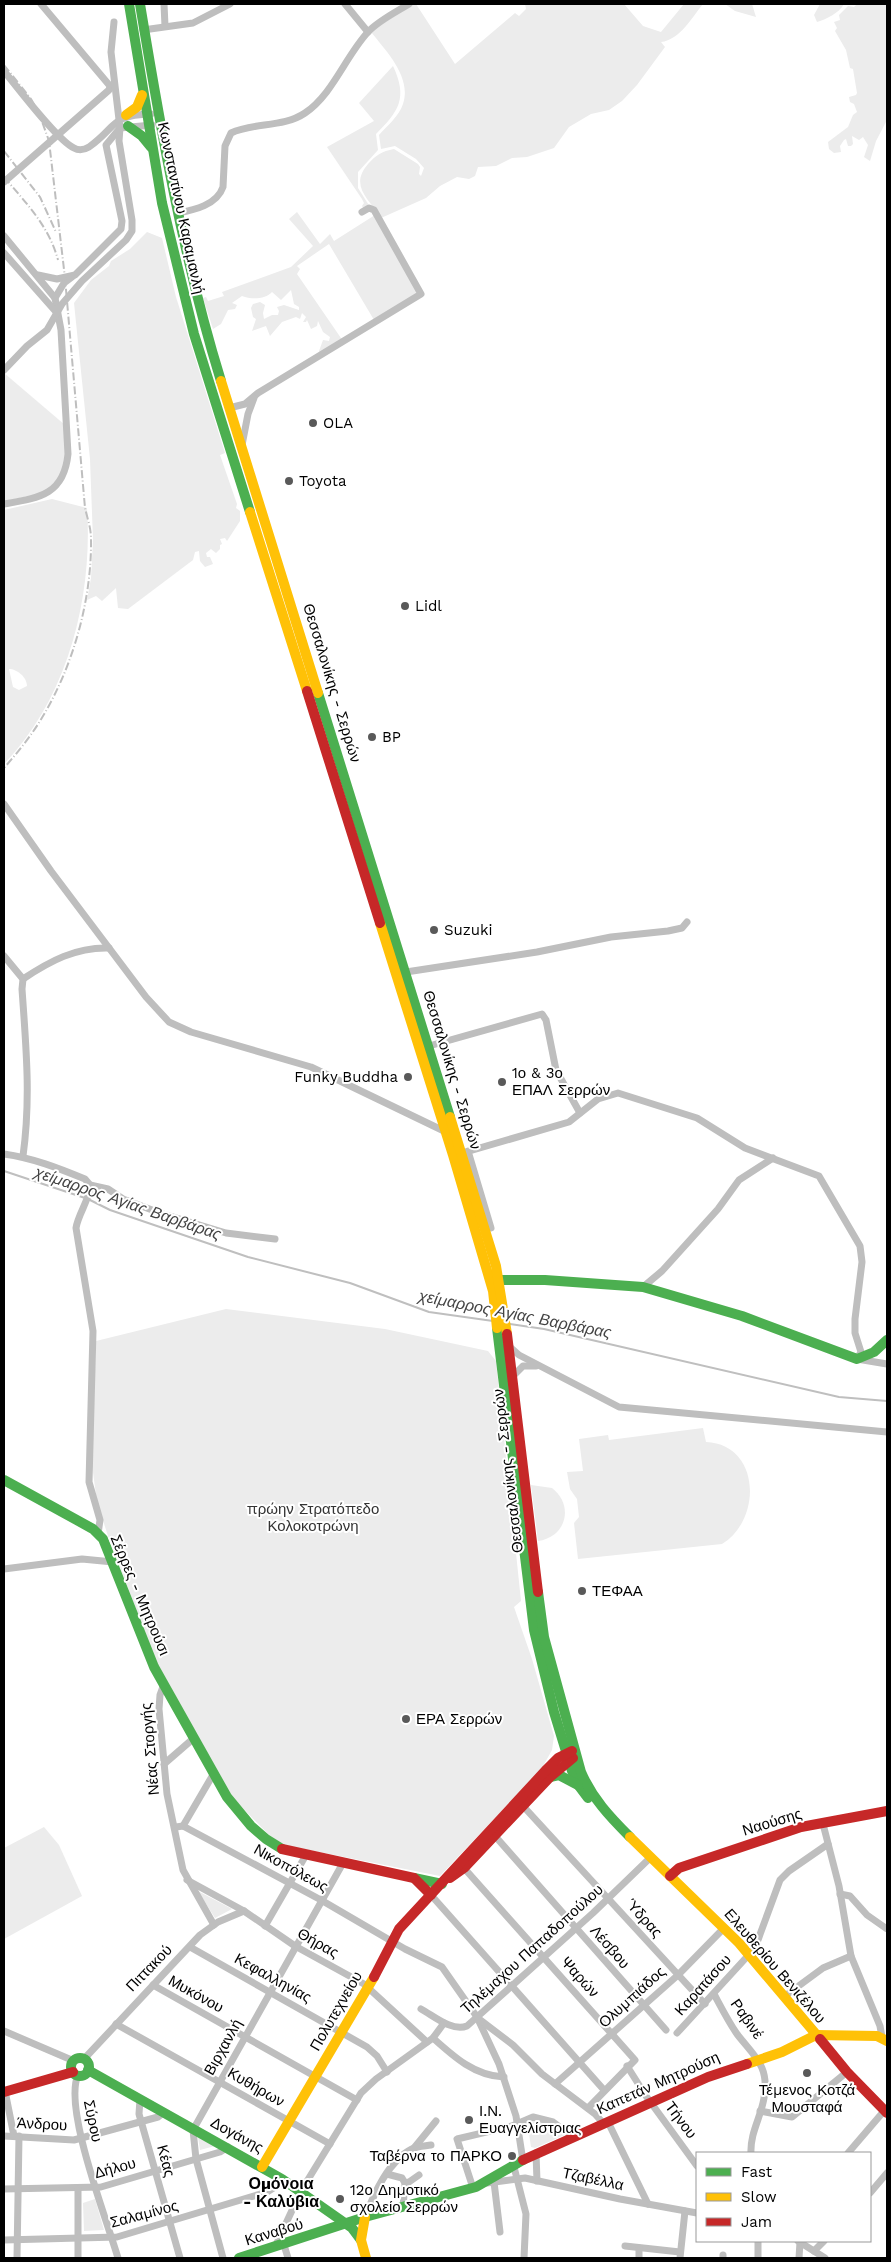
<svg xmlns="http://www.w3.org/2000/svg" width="891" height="2262" viewBox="0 0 891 2262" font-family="'Work Sans',sans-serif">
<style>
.green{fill:#ececec;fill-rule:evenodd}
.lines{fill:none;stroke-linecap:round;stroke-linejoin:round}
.stream{stroke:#bfbfbf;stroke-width:2}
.street{stroke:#bebebe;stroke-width:7}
.fast{stroke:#4caf50;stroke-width:10}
.slow{stroke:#ffc107;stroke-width:10}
.jam{stroke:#c62828;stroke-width:10}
.rail{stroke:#bebebe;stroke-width:2;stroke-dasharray:8 2.5 1 2.5;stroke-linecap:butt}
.poi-dot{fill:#595959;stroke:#fff;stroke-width:2}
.labels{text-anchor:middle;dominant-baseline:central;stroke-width:4;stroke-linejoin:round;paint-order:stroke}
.street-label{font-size:15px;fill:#000;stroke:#fff}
.poi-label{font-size:15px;fill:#000;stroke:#fff;text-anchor:start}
.park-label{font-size:15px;fill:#333;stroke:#fff}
.water-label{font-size:16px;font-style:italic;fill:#444;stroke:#fff}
.neighbourhood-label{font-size:16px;font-weight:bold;fill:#000;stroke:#fff}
</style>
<rect width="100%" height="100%" fill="#fff"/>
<g class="green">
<path d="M412,4h4l39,60 60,-51 4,3 7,-7 -1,-5h99l19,22 18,6 23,-28h19c-11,13 -23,36 -42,38l4,5 -28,38 -15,16 -13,9 -18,4 -22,13 -15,21 -27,9 -15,1 -16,8 -18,1 -3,9 -6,3 -12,-2 -17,9 -14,12 -45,20c-12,-19 -32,-32 -13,-54 7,-8 14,-13 26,-15l24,15 2,3 -1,7 2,2 3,-8 -8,-9 -21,-13 -14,3 -2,-14c8,-9 20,-19 24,-31 9,-27 -17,-53 -32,-72z"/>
<polygon points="725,4 752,4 756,17 735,11"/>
<path d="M820,4h24c-5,9 -17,15 -27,18l-3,-7z"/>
<polygon points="857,4 887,4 887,120 876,141 870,161 864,157 868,145 863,137 859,140 852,136 853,144 851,146 848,146 846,139 844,140 840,146 841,152 834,153 829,149 828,142 848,127 853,115 857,112 854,104 850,102 849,97 856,95 857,93 853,69 850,68 846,50 835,31 837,28 834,22 840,20 839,15 848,6 854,7"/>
<path d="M393,66c15,32 6,45 -17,68l2,16 -20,22v16l12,19 -6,2 -2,-3 2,-3 -2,-4 -35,-52 47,-26 -15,-18z"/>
<path d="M297,212l23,32 10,-10 4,7 41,-26 42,75v3l-43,27 -45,-76 -32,22 3,3 -3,5 46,67 -22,13 -2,-3 4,-11 6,1 1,-4 -7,-5 -5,-11 -1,5 -6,3 -4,-9 -1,2h-3l3,-5 -4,-4 -2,6 -4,-2 -14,5 -12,14 -4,-10 -14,5 4,-12 -3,-2 -2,-9 2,-4 7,-2 5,3 -2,8 1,6 8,-4h6l1,-4 -2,-4 7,-2 15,5v-3l-5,-3 -3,-14 -10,10 -9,-8c-6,7 -20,8 -30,4l-10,7 5,2 -2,4 -7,1 -7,14 -8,5 -10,-31 3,-1 2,4 16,-5 -2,-4 69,-25 22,-21 -24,-27z"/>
<polygon points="147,232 162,238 176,297 225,453 220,455 237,504 236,508 240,511 240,521 227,541 225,538 220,539 222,544 220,545 220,549 216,553 211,549 206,553 207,557 210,557 213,564 205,567 200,561 199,551 195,552 193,560 128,609 118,608 116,588 102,601 96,596 87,600 91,578 93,540 90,459 74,303 91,280 109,266 111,261 130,249"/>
<polygon points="4,373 65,425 66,453 62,475 44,493 4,501"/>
<path d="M52,499l35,9c6,89 -19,190 -83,256v-254zM9,669c8,0 18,8 18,17l-8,4 -6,-3z"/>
<polygon points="226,1309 385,1329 488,1351 496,1361 521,1601 514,1607 532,1659 554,1736 552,1750 542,1768 440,1876 284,1845 268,1834 233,1798 156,1661 108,1536 97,1502 92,1465 96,1341"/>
<path d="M703,1428l3,14c54,2 57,77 16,102l-144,15 -4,-36 5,-6 -2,-18 -7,-10 -3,-17 16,-1 -4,-32 29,-4 1,5z"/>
<path d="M531,1485l21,3c22,17 15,49 -14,53z"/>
<polygon points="44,1827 59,1845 82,1896 4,1939 4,1848"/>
<polygon points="198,1891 232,1909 215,1918"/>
<polygon points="535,2119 546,2121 567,2134 535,2148 531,2147 527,2120"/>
<polygon points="198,2137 215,2146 200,2150"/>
<polygon points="95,2199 104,2230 84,2231 83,2203"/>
</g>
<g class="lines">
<g class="stream">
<polyline points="4,1171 85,1198"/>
<polyline points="90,1200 110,1210 248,1257 350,1283 429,1312 493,1321"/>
<polyline points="510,1324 544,1329 839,1397 887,1401"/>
</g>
<g class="street">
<polyline points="164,4 165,26"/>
<polyline points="345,4 368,32"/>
<polyline points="143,30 193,23 230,4"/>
<path d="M4,71c13,16 55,71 70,77 5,3 10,2 15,-1 28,-20 21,-32 62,-33"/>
<polyline points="4,182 109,90 110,86 41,4"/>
<path d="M178,213c16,-3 39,-8 45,-26l2,-41 6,-13c23,-11 52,-5 74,-20 28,-19 40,-56 63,-81 10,-11 28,-20 41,-28"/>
<path d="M4,236l51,62 6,32 7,124c-4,41 -29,44 -64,50"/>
<polyline points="4,253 57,313"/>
<polyline points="38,275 57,279 75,275 121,229 122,221 106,145 120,128 152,125"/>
<polyline points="55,298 64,283 72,277"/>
<polyline points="4,370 27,346 47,330 62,304 82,281 126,240 132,231 132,220 119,141 120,128 111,52 114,22"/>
<polyline points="229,408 245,404 258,393 421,294 374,210 369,208 362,212"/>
<polyline points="242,445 248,414 254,398"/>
<polyline points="4,804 51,871 146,997 169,1022 191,1032 311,1067 446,1132"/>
<path d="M4,956l19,23 -1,10c4,58 9,109 1,167"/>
<polyline points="406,972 537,952 611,937 668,931 682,928 687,922"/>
<path d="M23,979c27,-18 53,-32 86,-31"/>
<polyline points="429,1046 542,1014 546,1020 556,1070 580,1113"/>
<polyline points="468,1151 491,1228"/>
<path d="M4,1154c29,4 54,14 81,25l5,6c1,12 -12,29 -14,43l17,103 -4,151 11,38 -2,14"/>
<polyline points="459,1154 569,1122 598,1099 618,1093 697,1118 745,1148 819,1176 860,1246 862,1262 855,1319 855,1333 861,1352 857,1359 887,1364"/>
<polyline points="90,1185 108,1189 123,1199 160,1213 226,1233 275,1239"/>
<polyline points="643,1287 662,1271 718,1209 739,1180 773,1158"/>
<polyline points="510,1347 519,1355 619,1407 887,1432"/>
<polyline points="512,1377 523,1366 536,1366"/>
<polyline points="4,1569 82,1559 113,1562"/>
<polyline points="164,1684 160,1695 159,1709 167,1794 183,1870 214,1925"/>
<polyline points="164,1764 194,1738"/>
<polyline points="523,1806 705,2004"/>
<polyline points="823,1824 839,1886 851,1956 880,2026 882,2037"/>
<polyline points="183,1826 214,1773"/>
<polyline points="176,1827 183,1826 321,1900 405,1949 442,1967 477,2017 499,2064 516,2116 523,2161"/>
<polyline points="495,1836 666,2030"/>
<polyline points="464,1868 635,2060 588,2108"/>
<polyline points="187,1880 244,1911 295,1946 364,1984 427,2042"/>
<polyline points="840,1894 850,1896 867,1915 887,1929"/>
<polyline points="431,1895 604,2090"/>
<polyline points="265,1926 306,1855"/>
<polyline points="190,1947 367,2047 377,2056 387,2072"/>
<polyline points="153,1985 357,2100"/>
<path d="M714,1994c7,13 14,27 23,40 17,22 33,32 27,64 -3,19 -14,35 -13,55"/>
<polyline points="785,1996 823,1968 851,1956"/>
<path d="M421,2009c13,7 31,23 46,17l126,-113 58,-56"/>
<polyline points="479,2019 513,2045 542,2074 595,2114 604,2124"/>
<polyline points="116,2024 330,2144"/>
<polyline points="4,2031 74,2061"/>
<polyline points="677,2033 755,1948 780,1880 789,1871 828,1844"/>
<path d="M433,2038c21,19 42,38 71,39"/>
<polyline points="84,2059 200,1935 218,1922 244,1911"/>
<polyline points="627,2066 646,2096 697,2166"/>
<path d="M78,2075c-15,33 29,145 40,183"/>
<polyline points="555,2084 678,1975 724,1928"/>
<polyline points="5,2091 14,2136"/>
<polyline points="140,2099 139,2114 180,2258"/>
<polyline points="760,2111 792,2117 847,2072"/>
<polyline points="608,2122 648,2204"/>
<polyline points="4,2136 74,2140 158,2117 164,2112"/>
<polyline points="414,2148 436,2121"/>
<polyline points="536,2153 537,2181"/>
<polyline points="848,2153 884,2111"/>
<polyline points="514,2167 526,2214 524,2258"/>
<polyline points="387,2174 402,2178 405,2183 403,2207"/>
<polyline points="494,2182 500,2232"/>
<polyline points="405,2183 409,2182 419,2175"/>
<polyline points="487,2183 525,2178 620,2199 697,2213"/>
<polyline points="473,2188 457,2139 512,2126 533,2117 553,2122 573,2137"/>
<polyline points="4,2189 101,2187 220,2152 228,2147"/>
<polyline points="870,2193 887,2173"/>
<path d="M365,2217c9,-23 23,-56 47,-68 5,-3 13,-3 19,-4"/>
<polyline points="4,2240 117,2237 267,2192 275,2187 282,2179"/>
<polyline points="758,2241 758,2258"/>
<polyline points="798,2241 825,2258"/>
<polyline points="284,2245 288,2258"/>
<polyline points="625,2246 680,2252"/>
<polyline points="275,2247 301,2191 361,2093 376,2079 433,2038 444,2023"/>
<polyline points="814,2251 824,2241"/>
<polyline points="17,2258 19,2136"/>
<polyline points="78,2258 78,2189"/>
<polyline points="223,2258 196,2159 193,2130 343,1863"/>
<polyline points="639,2258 639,2248"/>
<polyline points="680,2258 685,2211"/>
<polyline points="723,2258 723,2255"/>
<polyline points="799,2258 800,2242"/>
</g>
<g class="fast">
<polyline points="129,4 162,203 194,334 250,512"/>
<path d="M140,4c21,127 43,254 81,377"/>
<polyline points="128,126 142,136 151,147"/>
<polyline points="318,693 450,1117"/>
<polyline points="499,1280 545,1280 643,1287 742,1316 857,1359 874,1352 887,1340"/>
<polyline points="497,1328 534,1630 554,1712 572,1771 579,1786 588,1798"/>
<polyline points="4,1480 93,1529 103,1539 154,1667 227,1797 251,1826 266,1839 282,1849"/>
<path d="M538,1592l6,45 37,135c11,26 29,45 49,65"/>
<polyline points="550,1777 559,1775 578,1785"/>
<polyline points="414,1878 442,1884"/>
<circle cx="80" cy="2067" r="9"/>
<polyline points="88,2070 282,2179 352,2228 361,2240"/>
<polyline points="239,2258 365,2217 476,2187 523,2160"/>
</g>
<g class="slow">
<polyline points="126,115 137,107 142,95"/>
<polyline points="221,381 318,693"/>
<polyline points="250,512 307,691"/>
<polyline points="380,923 453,1155 493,1291 497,1328"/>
<polyline points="450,1117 496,1266 507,1334"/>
<polyline points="630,1837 739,1943 820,2039"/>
<polyline points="747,2064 782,2052 816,2035 877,2036 887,2041"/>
<polyline points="262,2167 374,1977"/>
<polyline points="365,2217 361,2240 366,2258"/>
</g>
<g class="jam">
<polyline points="307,691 380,923"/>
<polyline points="507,1334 538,1592"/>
<polyline points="282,1849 414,1878 431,1895"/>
<polyline points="670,1876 679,1868 801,1827 887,1811"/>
<polyline points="450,1878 464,1868 550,1777 573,1758"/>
<polyline points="374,1977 399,1929 547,1769 558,1758 572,1751"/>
<polyline points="820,2039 847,2072 887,2113"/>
<polyline points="4,2092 73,2072"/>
<polyline points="523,2160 708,2077 747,2064"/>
</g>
<g class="rail">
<path d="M4,65l27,34 8,14 10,28 16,137 20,230c2,9 6,20 6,30 1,60 -17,126 -48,178 -11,19 -25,36 -39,52"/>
<polyline points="4,151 40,197 56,232"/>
<path d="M4,177c22,26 45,49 54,83"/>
</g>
</g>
<g class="poi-dot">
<circle cx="313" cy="423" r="5"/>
<circle cx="289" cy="481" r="5"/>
<circle cx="405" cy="606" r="5"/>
<circle cx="372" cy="737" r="5"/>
<circle cx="434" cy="930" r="5"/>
<circle cx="408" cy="1077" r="5"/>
<circle cx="502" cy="1082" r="5"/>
<circle cx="582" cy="1591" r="5"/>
<circle cx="406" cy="1719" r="5"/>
<circle cx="807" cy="2073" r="5"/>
<circle cx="469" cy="2120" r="5"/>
<circle cx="512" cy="2156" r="5"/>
<circle cx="340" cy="2199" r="5"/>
</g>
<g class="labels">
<g class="street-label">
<text transform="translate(181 208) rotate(78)">Κωνσταντίνου Καραμανλή</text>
<text transform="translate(332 683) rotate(73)">Θεσσαλονίκης - Σερρών</text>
<text transform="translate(452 1070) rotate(73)">Θεσσαλονίκης - Σερρών</text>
<text transform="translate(508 1471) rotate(-97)">Θεσσαλονίκης - Σερρών</text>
<text transform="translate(140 1595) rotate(67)">Σέρρες - Μητρούσι</text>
<text transform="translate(150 1749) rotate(-95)">Νέας Στοργής</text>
<text transform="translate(772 1822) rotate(-17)">Ναούσης</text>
<text transform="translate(291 1868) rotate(29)">Νικοπόλεως</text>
<text transform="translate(644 1918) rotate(48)">Ύδρας</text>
<text transform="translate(318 1943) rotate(29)">Θήρας</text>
<text transform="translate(610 1947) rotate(49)">Λέσβου</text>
<text transform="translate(532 1949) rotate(-42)">Τηλέμαχου Παπαδοπούλου</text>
<text transform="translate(775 1966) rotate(49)">Ελευθερίου Βενιζέλου</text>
<text transform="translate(149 1968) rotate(-46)">Πιττακού</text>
<text transform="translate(580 1977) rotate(48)">Ψαρών</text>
<text transform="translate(273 1978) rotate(29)">Κεφαλληνίας</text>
<text transform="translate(703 1985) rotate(-48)">Καρατάσου</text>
<text transform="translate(196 1994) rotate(29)">Μυκόνου</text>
<text transform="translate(632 1997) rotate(-42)">Ολυμπιάδος</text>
<text transform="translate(336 2011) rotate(-60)">Πολυτεχνείου</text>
<text transform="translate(747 2019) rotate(55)">Ραβινέ</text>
<text transform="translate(223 2047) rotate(-61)">Βιρχανλή</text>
<text transform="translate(658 2083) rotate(-24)">Καπετάν Μητρούση</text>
<text transform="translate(256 2087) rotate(30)">Κυθήρων</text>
<text transform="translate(681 2120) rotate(53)">Τήνου</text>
<text transform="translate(93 2121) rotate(78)">Σύρου</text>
<text transform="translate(42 2124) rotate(3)">Άνδρου</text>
<text transform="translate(237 2135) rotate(29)">Δογάνης</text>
<text transform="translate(166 2161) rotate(75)">Κέας</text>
<text transform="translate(115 2168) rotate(-15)">Δήλου</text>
<text transform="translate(593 2179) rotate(12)">Τζαβέλλα</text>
<text transform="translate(144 2214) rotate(-15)">Σαλαμίνος</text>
<text transform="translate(274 2232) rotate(-17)">Καναβού</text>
</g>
<g class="poi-label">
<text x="323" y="423">OLA</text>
<text x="299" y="481">Toyota</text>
<text x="415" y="606">Lidl</text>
<text x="382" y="737">BP</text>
<text x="444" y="930">Suzuki</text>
<text x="512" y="1073">1ο &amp; 3ο<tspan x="512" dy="17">ΕΠΑΛ Σερρών</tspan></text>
<text x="398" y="1077" text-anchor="end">Funky Buddha</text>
<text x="592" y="1591">ΤΕΦΑΑ</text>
<text x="416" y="1719">ΕΡΑ Σερρών</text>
<text x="807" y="2090" text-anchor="middle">Τέμενος Κοτζά<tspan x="807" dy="17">Μουσταφά</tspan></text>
<text x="479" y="2111">Ι.Ν.<tspan x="479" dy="17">Ευαγγελίστριας</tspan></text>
<text x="502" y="2156" text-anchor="end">Ταβέρνα το ΠΑΡΚΟ</text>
<text x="350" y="2190">12ο Δημοτικό<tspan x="350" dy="17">σχολείο Σερρών</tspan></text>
</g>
<g class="park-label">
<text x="313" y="1509">πρώην Στρατόπεδο<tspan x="313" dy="17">Κολοκοτρώνη</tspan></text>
</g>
<g class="water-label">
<text transform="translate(128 1203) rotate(19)">χείμαρρος Αγίας Βαρβάρας</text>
<text transform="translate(515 1314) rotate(11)">χείμαρρος Αγίας Βαρβάρας</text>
</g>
<g class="neighbourhood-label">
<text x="281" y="2183">Ομόνοια<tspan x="281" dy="18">- Καλύβια</tspan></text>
</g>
</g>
<rect width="891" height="2262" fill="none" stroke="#000000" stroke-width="10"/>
<rect x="696" y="2152" width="175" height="90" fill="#ffffff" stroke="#999999"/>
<rect x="706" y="2168" width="25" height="8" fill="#4caf50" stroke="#999999"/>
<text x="741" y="2177" font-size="15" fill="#000000">Fast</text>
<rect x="706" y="2193" width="25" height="8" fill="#ffc107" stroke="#999999"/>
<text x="741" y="2202" font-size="15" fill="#000000">Slow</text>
<rect x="706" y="2218" width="25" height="8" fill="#c62828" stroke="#999999"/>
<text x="741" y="2227" font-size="15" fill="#000000">Jam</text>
</svg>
